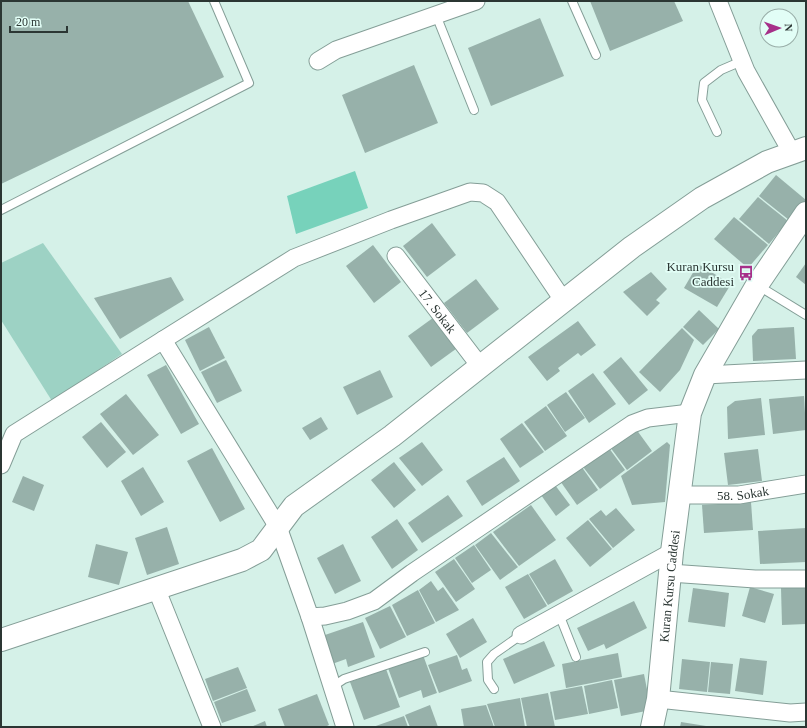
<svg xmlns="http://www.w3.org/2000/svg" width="807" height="728" viewBox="0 0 807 728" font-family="'Times New Roman',serif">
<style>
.green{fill:#9dd2c4}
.water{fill:#77d2bb}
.building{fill:#97b1aa}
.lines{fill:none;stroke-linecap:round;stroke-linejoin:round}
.lane-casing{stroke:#849e97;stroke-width:10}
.street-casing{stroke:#849e97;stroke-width:19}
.secondary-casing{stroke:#849e97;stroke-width:24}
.lane{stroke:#fff;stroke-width:8}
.street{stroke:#fff;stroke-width:17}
.secondary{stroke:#fff;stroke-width:22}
.labels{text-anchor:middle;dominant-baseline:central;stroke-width:3.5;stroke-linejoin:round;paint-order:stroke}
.poi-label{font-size:13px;fill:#2b3633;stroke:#e2fef6;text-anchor:end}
.street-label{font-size:13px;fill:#2b3633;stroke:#e2fef6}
</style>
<rect width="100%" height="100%" fill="#d5f1e8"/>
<polygon class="green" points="43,243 122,354 52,401 1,320 1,263"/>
<polygon class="water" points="355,171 368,208 296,234 287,196"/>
<g class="building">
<polygon points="1,1 188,1 224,77 1,184"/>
<polygon points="590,1 674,1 683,21 610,51"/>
<polygon points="540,18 564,76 491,106 468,48"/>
<polygon points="414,65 438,123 365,153 342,95"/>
<polygon points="776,175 806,200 789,220 759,196"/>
<polygon points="758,197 788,221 769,244 739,219"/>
<polygon points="734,217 768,245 748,268 714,239"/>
<polygon points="432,223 456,255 427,277 403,246"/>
<polygon points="373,245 401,282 374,303 346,266"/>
<polygon points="806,263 806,285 796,277"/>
<polygon points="698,264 731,284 717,307 684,288"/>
<polygon points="651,272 667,289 656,300 660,303 647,316 623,292"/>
<polygon points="171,277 184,300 120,339 94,298"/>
<polygon points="476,279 499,309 467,333 444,303"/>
<polygon points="699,310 719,329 703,345 683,327"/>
<polygon points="437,315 460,346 431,367 408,336"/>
<polygon points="578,321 596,345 581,356 578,353 558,368 560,371 547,381 528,357"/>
<polygon points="209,327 225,358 200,371 185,340"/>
<polygon points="794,327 796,359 753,361 752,336 758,329"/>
<polygon points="682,328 694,340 680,370 660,392 639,372"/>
<polygon points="621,357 648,390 629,405 603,372"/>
<polygon points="226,360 242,391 217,403 201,372"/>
<polygon points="166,365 199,424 181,434 147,375"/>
<polygon points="380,370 393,397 357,415 343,387"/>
<polygon points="593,373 616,404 589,423 568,391"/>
<polygon points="566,392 585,418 565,432 547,405"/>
<polygon points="126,394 159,435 133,455 100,414"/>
<polygon points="804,396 806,430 773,434 769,399"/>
<polygon points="761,398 765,435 728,439 727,407 735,401"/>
<polygon points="546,406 567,436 545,451 524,422"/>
<polygon points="321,417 328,429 310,440 302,428"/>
<polygon points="101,422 126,452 107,468 82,437"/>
<polygon points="522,423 544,452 520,468 500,439"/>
<polygon points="636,429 652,451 627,470 610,447"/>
<polygon points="422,442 443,470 422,486 399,458"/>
<polygon points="667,442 670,445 665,502 632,505 621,476"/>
<polygon points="606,444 625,470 600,489 580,463"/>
<polygon points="212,448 245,509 220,522 187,461"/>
<polygon points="758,449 762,481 728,485 724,453"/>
<polygon points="504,457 520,481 482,506 466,481"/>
<polygon points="394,462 416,490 394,508 371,480"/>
<polygon points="579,463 598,490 577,505 558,478"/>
<polygon points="143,467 164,502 141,516 121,481"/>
<polygon points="23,476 44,485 34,511 12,502"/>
<polygon points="555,485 570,505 556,516 541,495"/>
<polygon points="448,495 463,516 422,543 408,523"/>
<polygon points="751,502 753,530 704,533 702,505"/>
<polygon points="531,505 556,540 519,566 493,532"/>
<polygon points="616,508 635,530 613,548 589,519 601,510 606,516"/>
<polygon points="397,519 418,550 392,569 371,537"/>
<polygon points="588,520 612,549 590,567 566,538"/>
<polygon points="167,527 179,564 147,575 135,538"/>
<polygon points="806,528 806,562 760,564 758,531"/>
<polygon points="491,533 518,567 500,580 475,545"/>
<polygon points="96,544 128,552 119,585 88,577"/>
<polygon points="343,544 361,581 335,594 317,558"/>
<polygon points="474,545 491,570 472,583 455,558"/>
<polygon points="454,559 475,589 456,602 435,572"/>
<polygon points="555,559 573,591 548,605 529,574"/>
<polygon points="528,574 547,606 524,619 505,587"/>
<polygon points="431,581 438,591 443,587 459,610 436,622 419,590"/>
<polygon points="750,587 774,594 765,623 742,616"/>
<polygon points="806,587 806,624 782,625 781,588"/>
<polygon points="693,588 729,593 725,627 688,622"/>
<polygon points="418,590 435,623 407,636 392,605"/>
<polygon points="634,601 647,628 606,649 604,644 588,651 577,628"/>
<polygon points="390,606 406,637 380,649 365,618"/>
<polygon points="473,618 487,642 460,658 446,634"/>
<polygon points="363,622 375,657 348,667 346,659 332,664 322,636"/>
<polygon points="544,641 555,666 514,684 503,659"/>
<polygon points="618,653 622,677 566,688 562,664"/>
<polygon points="423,655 437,693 423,698 421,690 399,698 388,668"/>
<polygon points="457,655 462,670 467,668 472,681 439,693 428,665"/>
<polygon points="740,658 767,661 763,695 735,691"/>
<polygon points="682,659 710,662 707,692 679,689"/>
<polygon points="711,662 733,664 730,694 708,692"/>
<polygon points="238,667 247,688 213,701 205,679"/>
<polygon points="386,669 400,707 364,720 350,682"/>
<polygon points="644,674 651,710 621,716 614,680"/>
<polygon points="612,680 618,708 589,714 584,686"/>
<polygon points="582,686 588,714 555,720 550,692"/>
<polygon points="247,689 256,711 222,723 214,702"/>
<polygon points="548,693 555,727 527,727 521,698"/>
<polygon points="317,694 329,725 325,727 285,727 278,709"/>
<polygon points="520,698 525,727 495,727 487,704"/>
<polygon points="430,705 438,727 410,727 405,715"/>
<polygon points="486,705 494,727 464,727 461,709"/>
<polygon points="404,716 408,727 373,727"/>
<polygon points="265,721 267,727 251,727"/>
<polygon points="681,722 706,726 706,727 680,727"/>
</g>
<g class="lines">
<g class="lane-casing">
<g id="lane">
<polyline points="572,1 596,55"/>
<polyline points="436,15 474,110"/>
<polyline points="717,132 702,100 704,83 721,70 742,61"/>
<polyline points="1,210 249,83 214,1"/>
<polyline points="757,285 806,315"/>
<polyline points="559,614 576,657"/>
<polyline points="332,687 344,679 425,652"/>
<polyline points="494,689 488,680 487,662 494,654 521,635"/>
</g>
</g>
<g class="street-casing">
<g id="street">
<polyline points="718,1 746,71 792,153"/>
<polyline points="318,61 336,50 476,1"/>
<path id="s1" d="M396,256l84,110"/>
<polyline points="163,340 294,258 391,220 470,192 483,193 497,202 563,300"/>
<polyline points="705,375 806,370"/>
<polyline points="1,465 14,434 163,340 278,527 310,617 325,616 347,611 374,601 412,573 632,424 648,418 690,413"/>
<path id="s2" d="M679,495h60l67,-11"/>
<polyline points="670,573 755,579 806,579"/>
<polyline points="156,588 212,727"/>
<polyline points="310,617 345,727"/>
<polyline points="521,635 672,552"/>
<polyline points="658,699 790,713 806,712"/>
</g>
</g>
<g class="secondary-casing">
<g id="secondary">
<polyline points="1,640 242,560 261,550 294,506 392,436 632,247 702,198 767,162 806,148"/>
<path id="s3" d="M652,727l6,-28 14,-147 18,-139 15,-38 52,-90 49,-72"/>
</g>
</g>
<use href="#lane" class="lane"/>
<use href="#street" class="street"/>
<use href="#secondary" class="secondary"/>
</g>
<defs>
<g id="bus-bare" transform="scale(1.2)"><path d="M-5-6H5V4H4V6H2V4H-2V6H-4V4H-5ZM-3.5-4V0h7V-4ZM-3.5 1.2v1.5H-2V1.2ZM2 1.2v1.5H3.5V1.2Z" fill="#a63089" stroke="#e2fef6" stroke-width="2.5" paint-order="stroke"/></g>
</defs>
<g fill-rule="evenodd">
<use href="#bus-bare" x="746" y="273"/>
</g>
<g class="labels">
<g class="poi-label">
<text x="734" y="266">Kuran Kursu<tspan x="734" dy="15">Caddesi</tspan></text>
</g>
<g class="street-label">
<text stroke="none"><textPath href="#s1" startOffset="69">17. Sokak</textPath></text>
<text stroke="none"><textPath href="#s2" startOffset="64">58. Sokak</textPath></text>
<text stroke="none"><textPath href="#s3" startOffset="142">Kuran Kursu Caddesi</textPath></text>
</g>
</g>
<rect width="807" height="728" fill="none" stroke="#2b3633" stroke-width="4"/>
<g transform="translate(779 28) rotate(88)"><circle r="19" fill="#e2fef6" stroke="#99aea8"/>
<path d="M0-3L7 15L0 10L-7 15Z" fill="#a63089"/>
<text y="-6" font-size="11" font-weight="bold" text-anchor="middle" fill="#2b3633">N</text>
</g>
<path d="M10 26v6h57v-6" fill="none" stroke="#2b3633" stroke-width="2"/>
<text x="16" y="26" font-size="12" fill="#2b3633" stroke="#e2fef6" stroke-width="3" paint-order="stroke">20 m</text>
</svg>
